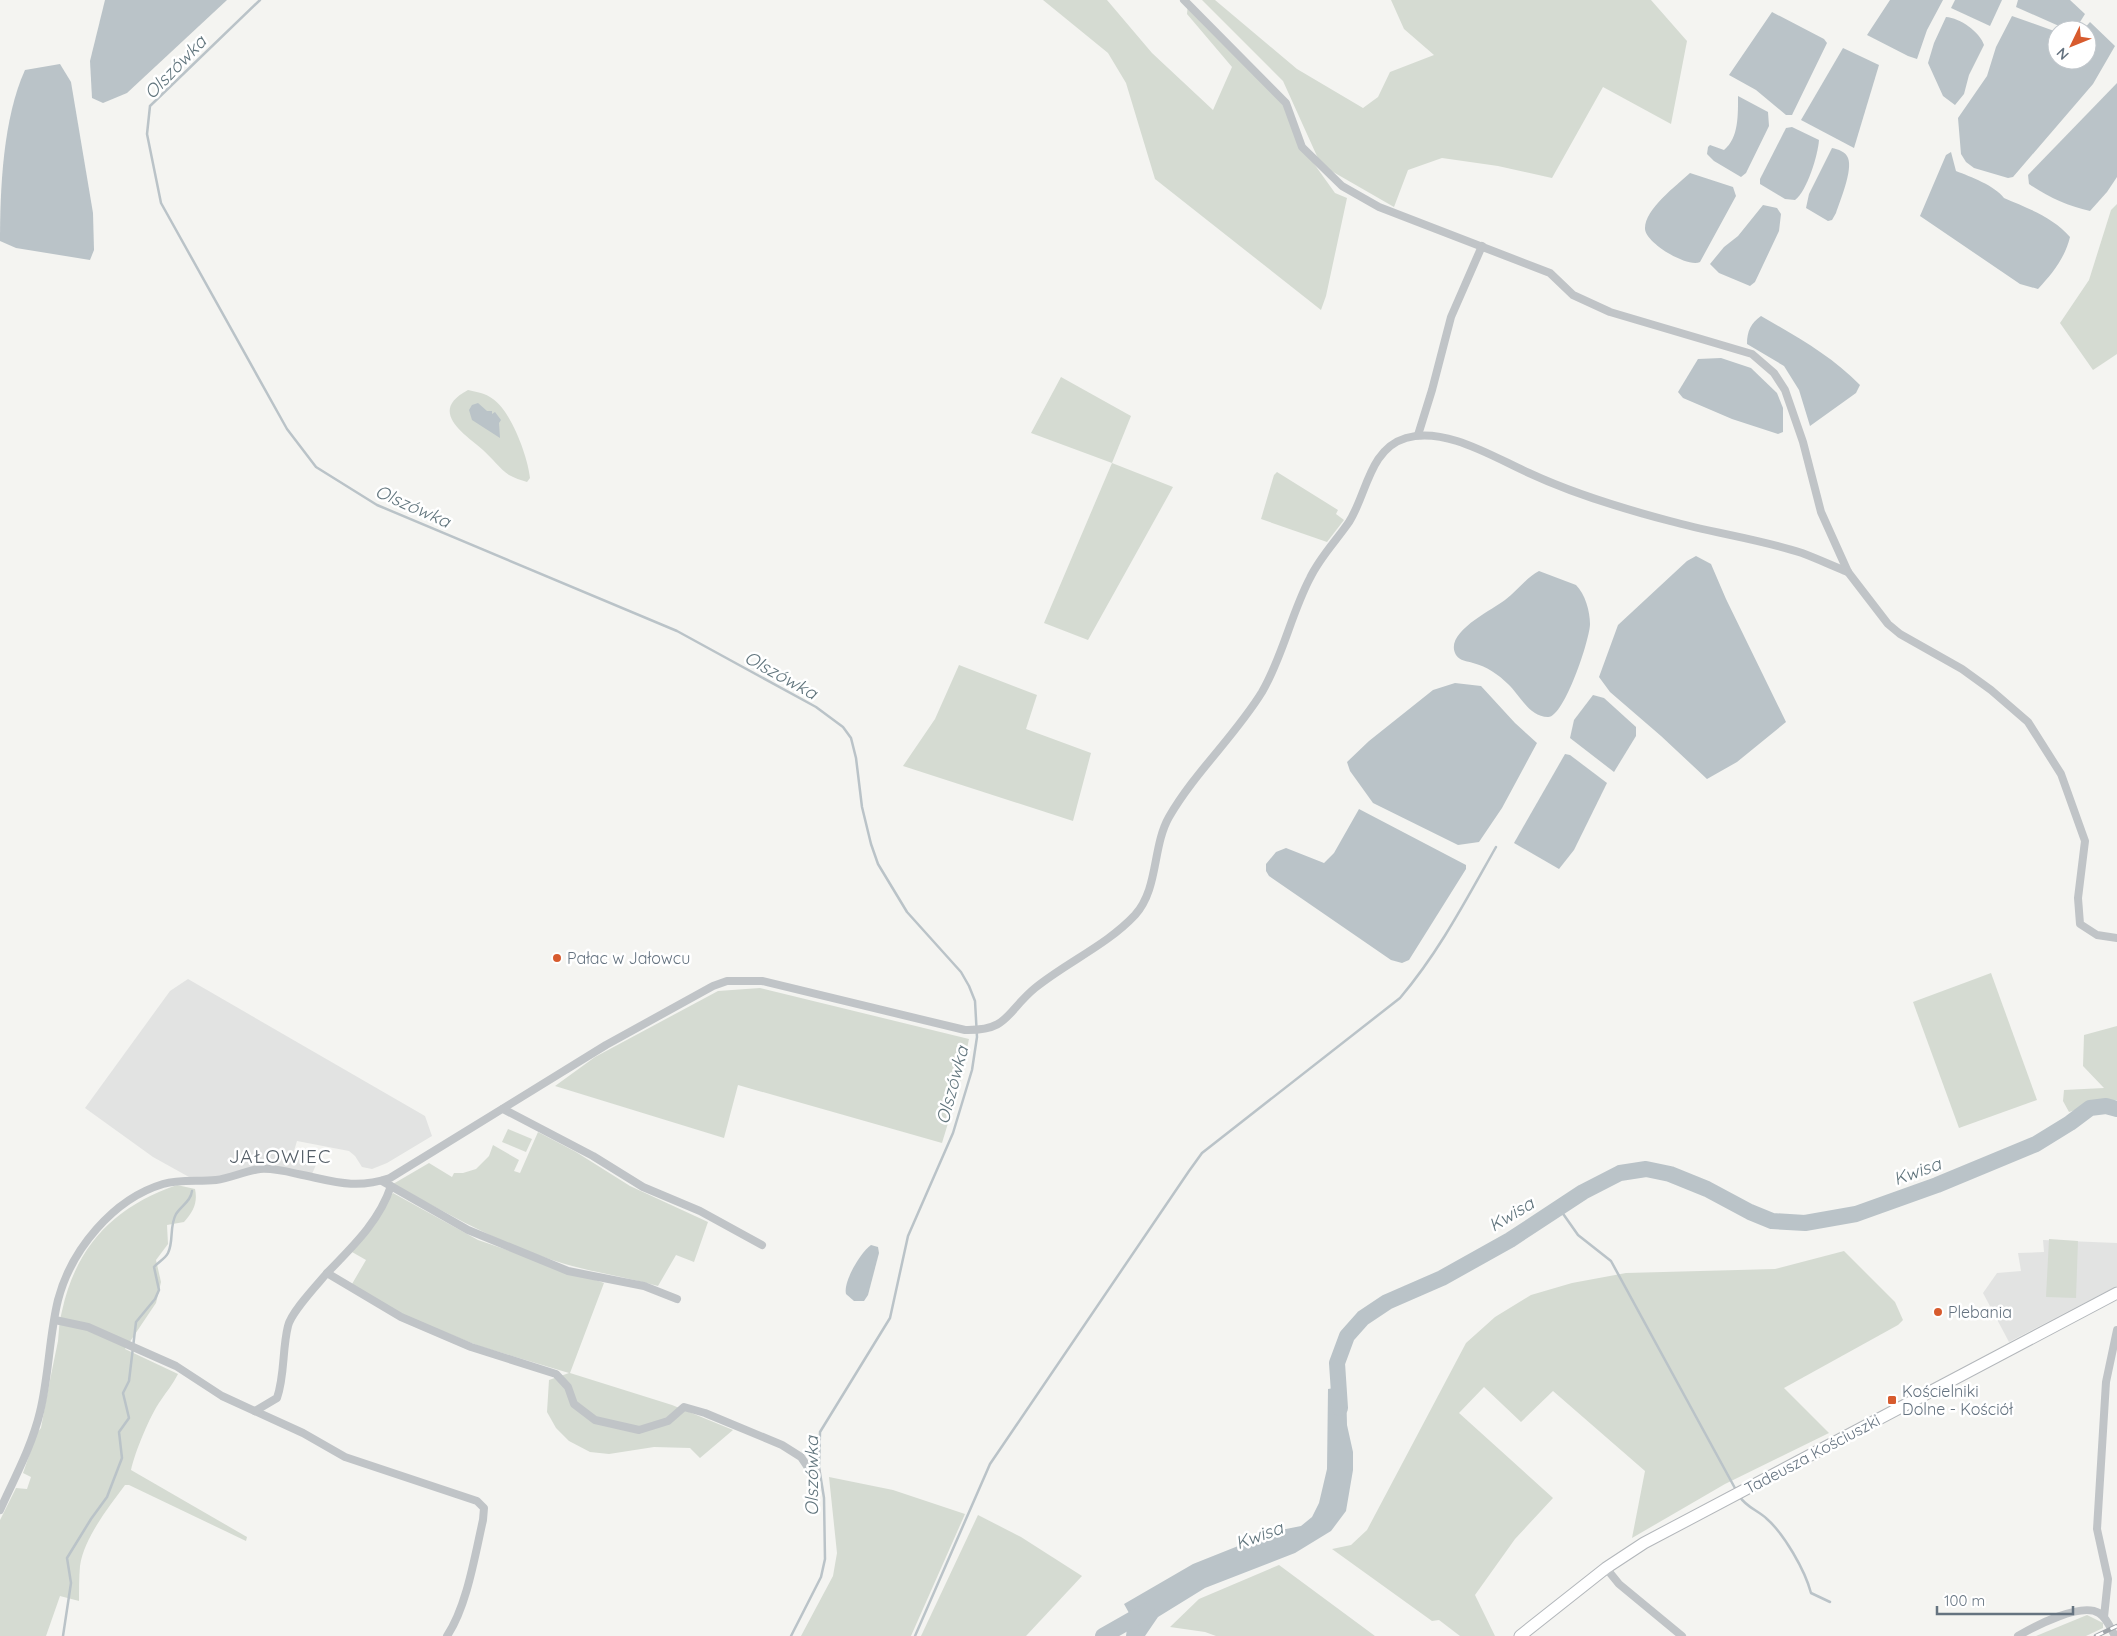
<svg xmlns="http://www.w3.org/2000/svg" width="2117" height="1636" viewBox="0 0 2117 1636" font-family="Quicksand,sans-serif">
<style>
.built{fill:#e2e3e2}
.green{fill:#d5dbd2}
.water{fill:#bac3c8}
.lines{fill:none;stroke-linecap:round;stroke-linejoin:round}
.stream{stroke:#bac3c8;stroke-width:2.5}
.river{stroke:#bac3c8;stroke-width:16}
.secondary-casing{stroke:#b3b7bb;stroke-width:13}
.street{stroke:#c0c4c7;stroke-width:8}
.secondary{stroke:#fff;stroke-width:11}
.rail-casing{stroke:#a1a6ab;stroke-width:4.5}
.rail{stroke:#fff;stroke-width:2.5;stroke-dasharray:8;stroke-linecap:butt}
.poi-dot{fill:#d75b2e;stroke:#fff;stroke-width:2}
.labels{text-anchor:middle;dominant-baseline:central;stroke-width:5;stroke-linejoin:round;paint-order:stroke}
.poi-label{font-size:16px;fill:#657380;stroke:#fff;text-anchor:start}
.street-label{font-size:16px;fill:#657380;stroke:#fff}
.water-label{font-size:18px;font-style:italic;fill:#61757d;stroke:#fff}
.quarter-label{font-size:19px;letter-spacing:1px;fill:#535d66;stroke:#fff}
</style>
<rect width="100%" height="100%" fill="#f4f4f1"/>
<g class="built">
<polygon points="188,979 425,1116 432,1136 387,1163 372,1169 362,1167 355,1156 349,1151 297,1141 294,1151 319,1158 312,1174 279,1167 208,1180 189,1177 153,1157 85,1108 170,991"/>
<polygon points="2043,1240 2117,1243 2117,1286 2009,1342 1983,1293 1997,1273 2021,1271 2018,1253 2044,1252"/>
</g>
<g class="green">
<polygon points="1043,0 1107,0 1152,53 1213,110 1232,67 1187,14 1188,3 1286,103 1302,147 1335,193 1347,198 1326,296 1321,310 1155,179 1126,83 1108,53"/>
<polygon points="1202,0 1215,0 1297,69 1363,108 1378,97 1390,72 1434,55 1404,29 1391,0 1651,0 1687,41 1671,124 1603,87 1552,178 1498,166 1442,158 1408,170 1394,207 1321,165 1283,81"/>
<polygon points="2117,204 2117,354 2093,370 2060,323 2089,280 2111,210"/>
<polygon points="1061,377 1131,416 1112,463 1173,487 1088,640 1044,623 1112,463 1031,433"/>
<path d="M468,390c9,2 17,3 25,9 18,12 35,58 37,79l-3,4c-6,-2 -13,-4 -18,-7 -9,-6 -17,-17 -26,-25 -20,-17 -55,-39 -15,-60z"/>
<polygon points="1277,472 1338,510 1336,514 1344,520 1327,542 1261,519 1274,475"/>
<polygon points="959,665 1037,695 1026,729 1091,753 1073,821 903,766 935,719"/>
<polygon points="1991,973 2037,1100 1959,1128 1913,1002"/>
<polygon points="760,988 969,1039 959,1087 942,1143 738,1085 724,1138 555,1086 595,1057 718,991"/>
<polygon points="2117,1026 2117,1100 2105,1101 2069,1112 2063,1101 2064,1090 2104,1088 2083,1066 2084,1035"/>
<polygon points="508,1129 532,1139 526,1152 502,1142"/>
<path d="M538,1132l38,20 54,34 78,36 -14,40 -18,-7 -18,31c-31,-9 -62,-13 -93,-22 -60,-17 -117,-50 -172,-80l36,-21 23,14 2,-4h9l13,-4 13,-13 4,-11 26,15 -5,11 6,2z"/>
<path d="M177,1185l18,4c3,14 -2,23 -11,33l-17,3 1,19 -12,16 5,22 -5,21 -31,46 53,25c-5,10 -11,17 -17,26 -11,15 -26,52 -30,70l116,67 -1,4 -117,-56h-4c-17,23 -41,53 -45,81 -1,11 -1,24 -1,35l-19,-5 -14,40h-46v-116l16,-32 11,1 4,-12 -8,-4 14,-40 4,-5c5,-29 11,-58 17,-87 1,-10 1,-20 4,-30 14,-65 53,-105 115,-126z"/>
<polygon points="393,1193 478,1240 604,1283 570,1373 672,1405 733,1430 700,1458 690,1448 654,1447 609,1454 590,1452 569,1441 556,1428 547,1412 549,1380 569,1373 479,1346 403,1315 352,1284 366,1260 352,1252"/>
<polygon points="2049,1239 2078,1241 2076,1298 2046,1297"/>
<polygon points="1844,1251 1895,1302 1903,1320 1898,1325 1784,1388 1829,1433 1725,1484 1632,1538 1645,1471 1553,1391 1521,1422 1484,1387 1459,1413 1553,1498 1515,1539 1475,1595 1495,1636 1460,1636 1439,1620 1432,1621 1332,1549 1351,1545 1367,1530 1466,1343 1495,1317 1531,1295 1572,1283 1626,1273 1775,1269"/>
<polygon points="829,1477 893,1490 965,1514 911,1636 801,1636 833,1576 837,1553"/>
<polygon points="978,1515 1021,1537 1082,1576 1026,1636 921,1636"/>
<polygon points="1279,1565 1375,1636 1216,1636 1205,1632 1170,1627 1199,1599"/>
<polygon points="2087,1615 2103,1623 2103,1628 2086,1636 2036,1636"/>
</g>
<g class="water">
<polygon points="105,0 227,0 127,93 103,103 92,98 90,61"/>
<polygon points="1890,0 1943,0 1927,30 1917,59 1908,56 1867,35"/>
<polygon points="1955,0 2002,0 1990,26 1951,8"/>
<polygon points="2018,0 2070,0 2085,14 2075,30 2068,30 2016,7"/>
<polygon points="1772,12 1824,39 1827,43 1792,115 1786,115 1756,90 1729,75"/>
<polygon points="2012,16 2057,32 2057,60 2087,60 2087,30 2083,30 2090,22 2115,46 2093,84 2013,177 2008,178 1974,168 1966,162 1961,154 1958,118 1987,76 1996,47"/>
<path d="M1946,17c14,1 34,15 38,28l-15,30 -5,19 -9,11 -12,-9 -15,-33 6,-20z"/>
<polygon points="1843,48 1879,65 1854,148 1801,120"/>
<path d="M60,64l11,18 22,131 1,37 -4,10 -74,-12 -16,-7c0,-52 3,-123 25,-171z"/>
<path d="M2117,83v94l-10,15 -17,19c-22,-5 -42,-14 -61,-27l-1,-9z"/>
<path d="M1738,96l30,16 1,14 -23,47 -5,4 -27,-16 -7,-7 1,-7 2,-2 14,5c15,-12 14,-36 14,-54z"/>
<path d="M1792,127l27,13c-1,15 -12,51 -24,60l-10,-1 -25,-15v-5l26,-51z"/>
<path d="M1832,148c6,1 14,4 16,10 5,12 -8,43 -12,55l-4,7 -4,1 -22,-13 3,-14z"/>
<path d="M1951,152l5,19c15,6 38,14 48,27 23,10 49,19 66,39 -5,21 -18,37 -32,52l-18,-5 -100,-68 26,-61z"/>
<path d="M1690,173l43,14 3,9 -36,66c-13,6 -56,-20 -55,-34 0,-19 31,-42 45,-55z"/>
<polygon points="1763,205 1777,208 1781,214 1779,231 1755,282 1750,286 1719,273 1710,264 1724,247 1738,236"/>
<path d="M1761,316c35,20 71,40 99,69l-4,8 -46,33 -11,-36 -15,-24 -37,-22c0,-13 4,-21 14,-28z"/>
<polygon points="1721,358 1751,368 1777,393 1783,408 1783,432 1778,434 1732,419 1683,398 1678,392 1698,359"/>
<polygon points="478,403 487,411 492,411 492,414 495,412 501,420 499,423 500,438 472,420 469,410 472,405"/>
<polygon points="1696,556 1711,564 1726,599 1786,722 1737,762 1707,779 1661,736 1610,692 1599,677 1618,625 1687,561"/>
<path d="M1539,571l37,14c9,9 14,26 14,39 0,15 -26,94 -42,93 -19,0 -28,-22 -40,-33 -9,-9 -22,-18 -35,-21 -6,-2 -13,-2 -17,-8 -13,-22 36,-45 49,-55 12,-9 22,-23 34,-29z"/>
<polygon points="1455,683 1481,686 1515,723 1537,743 1502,808 1479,842 1458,845 1373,803 1350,771 1347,762 1369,741 1433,690"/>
<polygon points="1593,695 1604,698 1636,727 1636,736 1614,772 1570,738 1574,720"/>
<polygon points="1565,754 1570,755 1607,783 1574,850 1559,869 1514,843"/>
<polygon points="1359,809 1466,865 1466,869 1409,960 1402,963 1391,960 1269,876 1266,871 1266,864 1276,852 1286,848 1324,863 1334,853"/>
<path d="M871,1245l7,2 1,6 -11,42 -4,6h-10l-8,-7c-3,-12 14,-41 25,-49z"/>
<polygon points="1346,1386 1347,1425 1353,1452 1353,1470 1346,1511 1331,1531 1295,1553 1205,1588 1158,1617 1145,1636 1126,1636 1129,1613 1124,1604 1193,1564 1276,1531 1301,1526 1312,1517 1319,1503 1327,1469 1328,1389"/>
</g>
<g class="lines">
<g class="stream">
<polyline points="260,0 150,106 147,134 161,203 287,429 316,467 377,505 677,631 816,707 843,727 851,738 856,758 862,807 871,844 878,864 907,912 961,972 969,986 975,1001 977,1037 972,1070 953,1133 908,1236 890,1318 820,1432 819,1467 824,1498 825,1559 821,1577 791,1636"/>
<polyline points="1559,1208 1578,1235 1611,1261 1736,1490"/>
<path d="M1740,1497c6,10 19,14 27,22 17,15 38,51 44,74l19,9"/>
<path d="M63,1636l8,-53 -4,-25 24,-39 16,-22 15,-39 -3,-26 10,-14 -6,-25 6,-12 7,-59 19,-23 4,-9 -5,-23c4,-5 11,-8 14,-14 6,-12 1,-26 8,-39 5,-8 15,-13 16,-23"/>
<path d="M915,1636l75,-172 199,-293 13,-18 198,-155c39,-46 66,-98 96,-151"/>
</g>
<g class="river">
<polyline points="1340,1408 1337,1363 1347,1336 1363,1318 1387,1302 1442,1278 1510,1240 1583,1192 1620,1173 1646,1169 1670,1174 1707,1189 1750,1212 1772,1221 1805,1223 1856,1214 1937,1185 2036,1144 2070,1123 2090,1108 2106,1106 2117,1109"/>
<polyline points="1103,1636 1147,1611"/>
</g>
<g class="secondary-casing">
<polyline id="secondary" points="1520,1636 1606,1568 1644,1543 2117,1293"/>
</g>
<g class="street">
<polyline points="1184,0 1286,103 1302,147 1342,186 1379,207 1550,273 1573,295 1610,312 1752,354 1774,373 1785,390 1803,442 1821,512 1848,572 1888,624 1900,634 1962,669 1991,690 2028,722 2061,774 2085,841 2078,898 2080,924 2097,935 2117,938"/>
<polyline points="1418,435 1432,390 1451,317 1482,246"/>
<polyline points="503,1109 593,1156 643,1187 700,1211 762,1245"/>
<polyline points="382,1181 468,1230 568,1271 644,1286 677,1299"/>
<path d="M327,1273c25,-26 52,-51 64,-87"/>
<path d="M55,1320l33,7 88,39 46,30 81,37 42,24 132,44 7,7 -1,12c-8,35 -16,86 -36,116"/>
<path d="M255,1411l22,-13c8,-23 5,-48 11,-72 3,-14 29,-41 39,-53l74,44 70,30 85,27 12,13 6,17 21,16 44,10 29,-9 16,-14 21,6 77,32 19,12 10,15h6"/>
<path d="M0,1510c14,-31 32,-64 40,-98 9,-37 9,-75 18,-112 13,-50 55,-101 105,-116 17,-5 36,-2 53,-4 15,-2 29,-9 44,-11 13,-1 25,2 38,5 35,7 56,16 92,4l216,-133 107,-59 14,-5h35l203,49c44,1 41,-18 70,-42 32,-26 72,-43 100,-73 24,-27 17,-68 34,-98 26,-45 66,-81 93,-125 21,-36 29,-78 48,-114 10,-21 26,-37 39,-56 18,-28 20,-73 57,-84 39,-12 89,20 123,35 43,20 95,36 141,48 43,12 89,18 132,32 16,6 31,13 46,19"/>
<polyline points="1606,1568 1619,1584 1682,1636"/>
<polyline points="2104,1617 2108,1579 2097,1529 2106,1382 2117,1330"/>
<path d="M2018,1636c17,-10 63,-34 81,-23 8,5 12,16 16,23"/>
</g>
<use href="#secondary" class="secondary"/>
<g class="rail-casing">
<polyline id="rail" points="2096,1636 2117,1626"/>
</g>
<use href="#rail" class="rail"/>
</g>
<g class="poi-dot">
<circle cx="557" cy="958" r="5"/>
<circle cx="1938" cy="1312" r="5"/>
<rect x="1887" y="1395" width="10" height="10" rx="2.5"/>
</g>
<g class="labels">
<g class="poi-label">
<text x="567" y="958">Pałac w Jałowcu</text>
<text x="1948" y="1312">Plebania</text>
<text x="1902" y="1391">Kościelniki<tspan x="1902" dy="18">Dolne - Kościół</tspan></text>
</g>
<g class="street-label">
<text transform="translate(1812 1454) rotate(-28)">Tadeusza Kościuszki</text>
</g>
<g class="water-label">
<text transform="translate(175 67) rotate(-46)">Olszówka</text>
<text transform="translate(413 506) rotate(24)">Olszówka</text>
<text transform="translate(781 675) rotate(29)">Olszówka</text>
<text transform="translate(952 1085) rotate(-75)">Olszówka</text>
<text transform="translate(1917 1171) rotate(-20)">Kwisa</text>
<text transform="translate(1511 1214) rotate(-31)">Kwisa</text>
<text transform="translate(811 1476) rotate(-90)">Olszówka</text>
<text transform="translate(1259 1535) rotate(-20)">Kwisa</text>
</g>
<g class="quarter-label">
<text x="280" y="1156">JAŁOWIEC</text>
</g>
</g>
<g transform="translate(2072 45) rotate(227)"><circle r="24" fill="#ffffff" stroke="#c1c7cc"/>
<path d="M0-4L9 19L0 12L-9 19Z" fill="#d75b2e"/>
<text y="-8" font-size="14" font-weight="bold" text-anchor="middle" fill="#657380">N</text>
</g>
<path d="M1937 1606v8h136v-8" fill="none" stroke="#657380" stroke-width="2.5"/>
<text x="1944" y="1606" font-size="15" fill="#657380" stroke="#ffffff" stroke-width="4" paint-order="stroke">100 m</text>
</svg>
